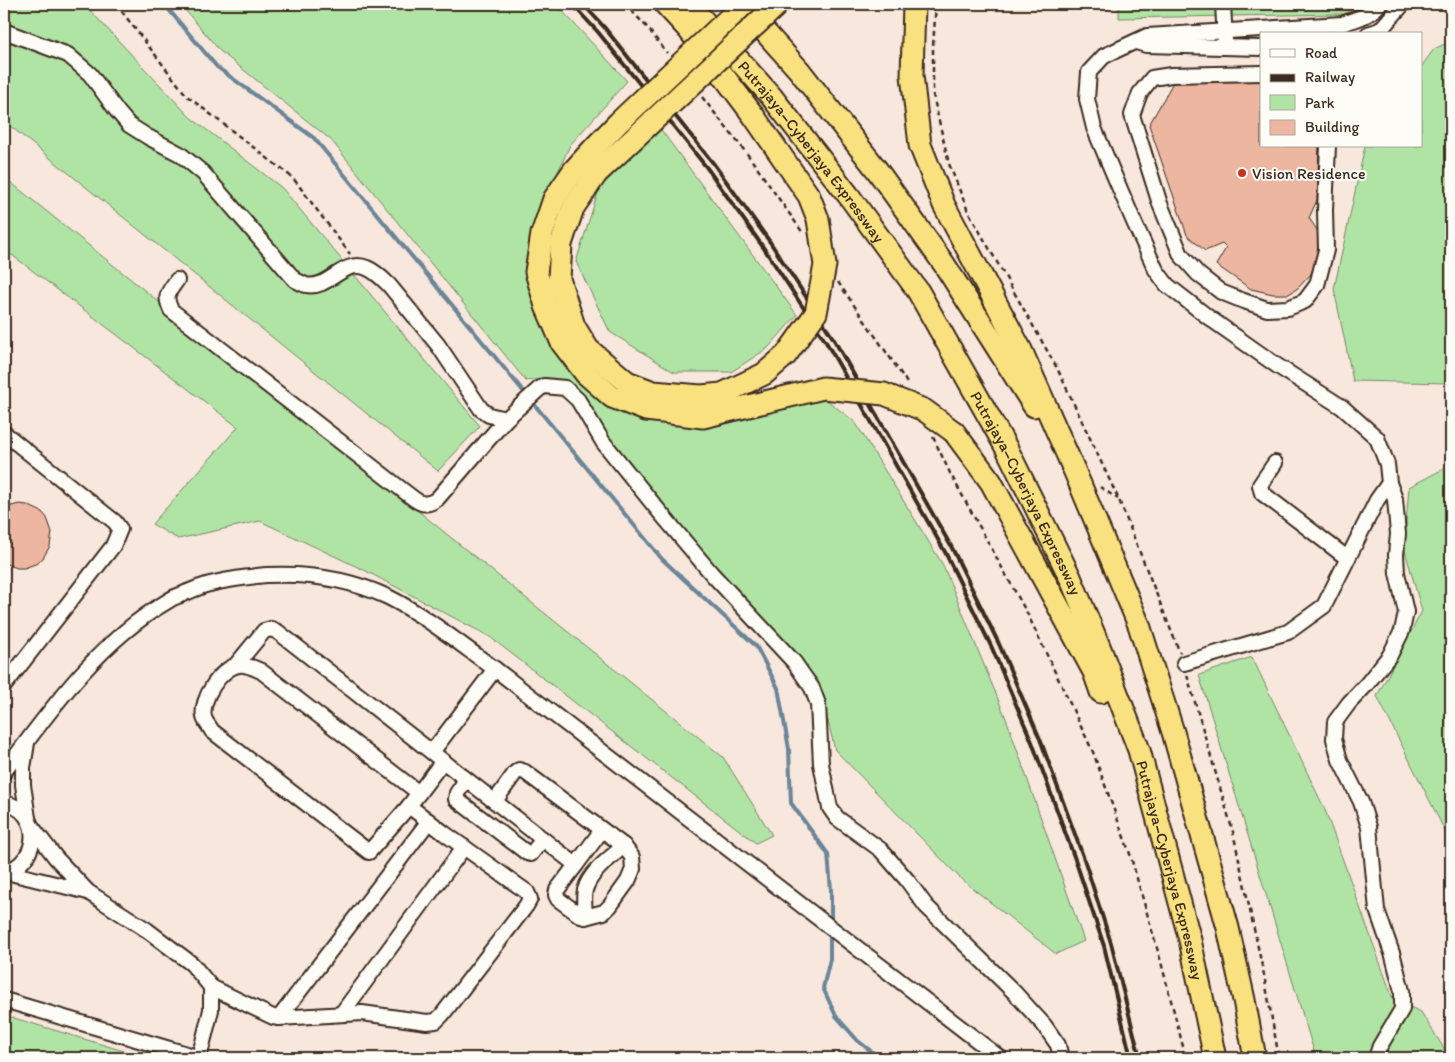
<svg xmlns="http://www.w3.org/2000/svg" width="1455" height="1062" viewBox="0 0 1455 1062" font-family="Itim,sans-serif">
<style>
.green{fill:#b0e4a5;stroke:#768762}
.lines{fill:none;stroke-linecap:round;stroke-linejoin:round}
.stream{stroke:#6b8598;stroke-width:4}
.building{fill:#ecb6a0;stroke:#3b2a1e}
.minor-casing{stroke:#3b2a1e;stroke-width:18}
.highway-casing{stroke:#3b2a1e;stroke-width:25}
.path{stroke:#3b2a1e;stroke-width:2.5;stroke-dasharray:5 4;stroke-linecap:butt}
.minor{stroke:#fdfcf7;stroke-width:14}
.highway{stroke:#fae180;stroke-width:21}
.rail{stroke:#3b2a1e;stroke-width:4}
.highway-bridge-casing{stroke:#3b2a1e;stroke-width:25;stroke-linecap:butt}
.highway-bridge{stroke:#fae180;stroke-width:21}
.poi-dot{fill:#c8321e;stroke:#fdfcf7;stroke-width:2}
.labels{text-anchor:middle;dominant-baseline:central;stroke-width:4;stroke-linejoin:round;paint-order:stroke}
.street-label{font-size:16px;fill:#3b2a1e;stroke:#fdfcf7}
.poi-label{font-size:16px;fill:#3b2a1e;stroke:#fdfcf7;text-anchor:start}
</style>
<rect width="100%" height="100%" fill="#f8e7dd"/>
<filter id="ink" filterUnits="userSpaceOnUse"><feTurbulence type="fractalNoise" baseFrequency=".02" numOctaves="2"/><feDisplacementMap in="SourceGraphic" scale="10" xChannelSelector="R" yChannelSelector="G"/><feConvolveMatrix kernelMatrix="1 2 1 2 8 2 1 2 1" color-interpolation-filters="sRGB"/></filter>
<g filter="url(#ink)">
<g class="green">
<polygon points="4,4 84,4 190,117 282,188 480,426 438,471 4,121"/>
<polygon points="180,4 556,4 627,81 570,145 539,214 527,282 554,347 639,415 823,397 855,422 943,565 1007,721 1084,941 1056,954 962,880 835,750 818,680 628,468 577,393 548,378 526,381 331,140 220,51"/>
<polygon points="1119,4 1361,4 1344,14 1119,18"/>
<polygon points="1451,41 1451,383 1353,381 1334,289 1365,146 1421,146 1421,67 1434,49"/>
<polygon points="659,127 797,315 768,348 731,372 674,372 610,332 576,262 599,189"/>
<polygon points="4,177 723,757 772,835 756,843 490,637 366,571 260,521 178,539 152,524 238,427 4,249"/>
<polygon points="1451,465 1451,843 1377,696 1422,611 1404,547 1409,487"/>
<polygon points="1252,657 1325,810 1393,999 1421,1012 1450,1058 1316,1058 1199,675"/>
<polygon points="4,1015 147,1058 4,1058"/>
</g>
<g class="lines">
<g class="stream">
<polyline points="164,4 217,67 314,138 662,559 756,646 778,688 789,749 791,803 828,854 831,890 831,923"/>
<polyline points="830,933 830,959 823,988 836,1016 858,1041 880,1058"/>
</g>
</g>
<g class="building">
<polygon points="1261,77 1261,146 1319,146 1317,200 1309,218 1321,236 1319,256 1311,274 1298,288 1289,294 1273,294 1251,289 1216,265 1226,248 1222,244 1205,251 1187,235 1149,125 1175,79"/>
<polygon points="19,504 27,505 42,512 47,518 52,532 50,546 43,558 38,563 24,568 17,568 4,563 4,508"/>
</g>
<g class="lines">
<g class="minor-casing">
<g id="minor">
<polyline points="1223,4 1225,41"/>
<path d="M4,31l64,24 22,19 27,37 12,14 19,12 32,17 23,19 92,107c3,1 7,4 11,5 23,5 37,-27 61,-17 8,3 16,11 22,17l49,60 43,64 8,6 17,4"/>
<polyline points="1368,34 1380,30 1403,4"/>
<polyline points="1136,42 1146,45 1261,48"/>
<polyline points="1261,73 1171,75 1152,78 1140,93 1132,115 1160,204 1181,255 1198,274 1221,292 1241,300 1267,309 1288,308 1305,301 1317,285 1326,250 1325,210 1328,146"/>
<path d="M177,280c-9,13 -13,15 -6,30l234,182c12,9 18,17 32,7l69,-80 33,-30 5,-3 21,2 13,12 25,42 55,68 54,64 82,88 18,26 6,16 3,60 9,44 7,10 44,32 26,30 19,26 88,86 30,33 14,20 3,13"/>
<polyline points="4,433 115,522 120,529 113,546 4,686"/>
<polyline points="1275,463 1260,485 1262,493 1347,558"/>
<polyline points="1184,663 1288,632 1324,606 1377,500 1389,483"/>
<polyline points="236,665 264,631 271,629 278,632 576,865 602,830"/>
<polyline points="27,743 23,768 23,785 28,818"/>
<polyline points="432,752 495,669"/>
<path d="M4,772c46,-62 95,-131 164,-171 5,-4 11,-5 17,-8 8,-3 16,-7 25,-9 18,-5 37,-7 56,-9 42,-2 84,4 122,22 38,19 72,47 107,72l505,389"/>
<polyline points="466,780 457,793 456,799 527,853 531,854 543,839"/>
<polyline points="495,801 515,773 519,770 525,772 624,846 632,857 633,869 628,881 610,906 604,912 585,917 581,916 558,899 556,895 557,890 576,865"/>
<path d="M4,803c39,7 37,60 0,69"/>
<path d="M409,806l-40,46 -157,-121c-2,-4 -7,-9 -8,-14 -4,-17 17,-50 35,-52 7,-1 15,3 22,6l158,122"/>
<polyline points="32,827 56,858 88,892 147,930 192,964 211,987 211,1010 199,1058"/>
<polyline points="6,872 88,892"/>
<path d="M585,917c0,-8 -2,-19 0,-27 5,-18 25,-32 39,-44"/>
<polyline points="211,987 273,1017 279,1018 362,1013 427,1022 436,1021 442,1015 526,906 530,899 527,892 444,833 409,806 443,761"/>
<polyline points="4,1000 200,1058"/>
<polyline points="342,1013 464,847"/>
<polyline points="279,1018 429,821"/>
<path d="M1376,1058l4,-12 22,-37v-18l-9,-35 -16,-46 -8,-83 -8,-25 -21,-42 -6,-21 1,-17 14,-19 17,-18 24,-30 12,-24 4,-19 -9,-39 -1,-18 2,-21 -3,-35 -6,-16 -2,-19 -10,-26 -35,-31 -66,-42 -68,-48 -41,-32 -11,-15 -22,-48 -40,-94 -7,-29 2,-27 15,-16 43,-20 195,-12c13,-5 29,-8 37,-20"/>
</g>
</g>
<g class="highway-casing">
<g id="highway">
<polyline points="665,4 689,30 753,115 809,196 818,219"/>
<path id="s1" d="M686,4l17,16 68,76 78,100 69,95 89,158 63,128 29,69 40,104 51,190 25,118"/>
<polyline points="740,4 799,70 877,170 944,264 1034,406"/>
<polyline points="914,4 912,75 920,145 944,205 1021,350 1075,472 1139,625 1173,732 1228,928 1244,1000 1255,1058"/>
<polyline points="954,432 991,482 1094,672 1101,692"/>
</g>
</g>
<g class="path">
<polyline points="116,4 187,96 293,178 350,254"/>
<polyline points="625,4 646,26 667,53"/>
<polyline points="936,4 933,46 933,95 949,164 968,211 1057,368 1119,500 1180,653"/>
<polyline points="702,97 748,155 803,233"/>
<polyline points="838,282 904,378 908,385"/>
<polyline points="933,437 950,473 1028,615 1093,752 1130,854 1161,962 1186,1058"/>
<polyline points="1100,487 1118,499"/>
<polyline points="1187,675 1233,832 1264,975 1279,1058"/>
</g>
<use href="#minor" class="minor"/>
<use href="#highway" class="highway"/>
<g class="rail">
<polyline points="572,4 598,32 707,168 763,247 826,342 945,552 992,648 1032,742 1076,862 1104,946 1131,1058"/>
<polyline points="583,4 604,27 713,163 770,242 833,338 952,548 999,644 1040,739 1084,859 1111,943 1140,1058"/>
</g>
<g class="highway-bridge-casing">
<g id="highway-bridge">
<polyline points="744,4 619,122 594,148 574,170 554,199 542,234 536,272 546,306 562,343 586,374 612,397 646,410 703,417 823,388 884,394 924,410 954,432"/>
<polyline points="778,4 597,173 573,208 561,244 559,279 574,326 588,349 627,382 653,392 701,396 722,394 764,374 786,355 816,313 825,265 818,219"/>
</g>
</g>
<use href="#highway-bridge" class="highway-bridge"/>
</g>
</g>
<circle class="poi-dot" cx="1242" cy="173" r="5"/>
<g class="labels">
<g class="street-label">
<text stroke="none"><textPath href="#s1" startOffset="194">Putrajaya–Cyberjaya Expressway</textPath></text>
<text stroke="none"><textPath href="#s1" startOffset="599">Putrajaya–Cyberjaya Expressway</textPath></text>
<text stroke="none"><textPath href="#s1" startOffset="1004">Putrajaya–Cyberjaya Expressway</textPath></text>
</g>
<g class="poi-label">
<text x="1252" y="173">Vision Residence</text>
</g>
</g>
<rect width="1455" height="1062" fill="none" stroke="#fdfcf7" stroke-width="20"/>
<rect x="10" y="10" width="1435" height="1042" fill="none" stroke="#3b2a1e" stroke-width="2" filter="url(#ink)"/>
<rect x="1260" y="32" width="162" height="115" fill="#fdfcf7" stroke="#afa8a0"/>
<rect x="1270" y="49" width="25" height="8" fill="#fdfcf7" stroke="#afa8a0"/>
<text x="1305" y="58" font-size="15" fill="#3b2a1e">Road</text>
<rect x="1270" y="74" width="25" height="8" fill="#3b2a1e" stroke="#afa8a0"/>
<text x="1305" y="82" font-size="15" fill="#3b2a1e">Railway</text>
<rect x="1270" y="95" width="25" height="15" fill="#b0e4a5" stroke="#afa8a0"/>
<text x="1305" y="108" font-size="15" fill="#3b2a1e">Park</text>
<rect x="1270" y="120" width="25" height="15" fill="#ecb6a0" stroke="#afa8a0"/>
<text x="1305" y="132" font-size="15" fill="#3b2a1e">Building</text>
</svg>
